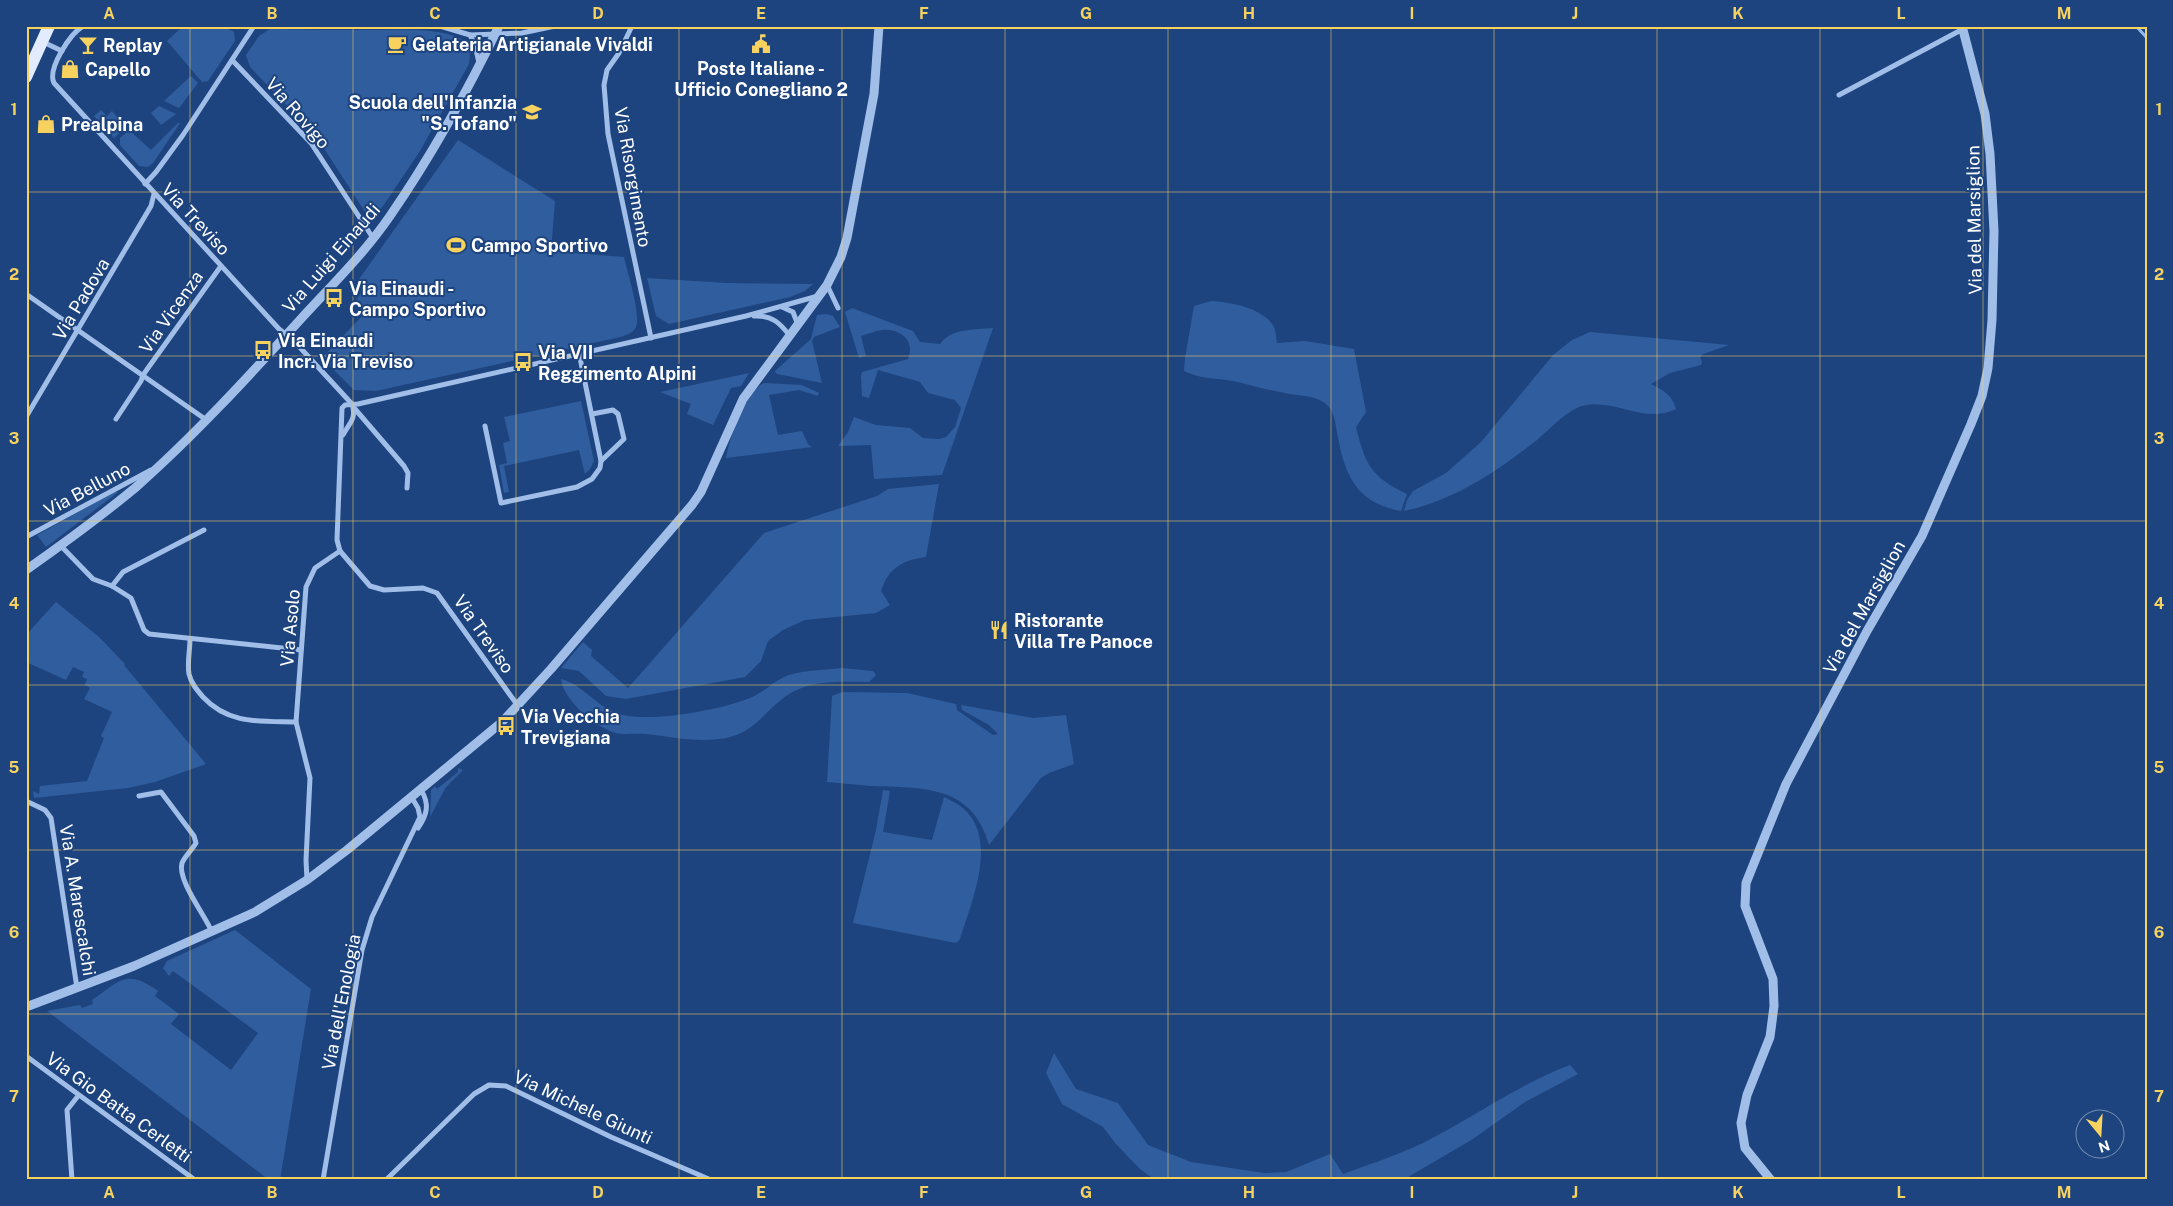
<svg xmlns="http://www.w3.org/2000/svg" width="2173" height="1206" viewBox="0 0 2173 1206" font-family="'Public Sans',sans-serif">
<style>
.green{fill:#305d9d}
.lines{fill:none;stroke-linecap:round;stroke-linejoin:round}
.stream{stroke:#94b8ea;stroke-width:3}
.minor{stroke:#a0bee8;stroke-width:5}
.tertiary{stroke:#a0bee8;stroke-width:9}
.primary{stroke:#e3ecfe;stroke-width:12}
.grid{fill:none;stroke:#f8d25f;stroke-width:1;stroke-opacity:0.55}
.labels{text-anchor:middle;dominant-baseline:central;stroke-width:4;stroke-linejoin:round;paint-order:stroke}
.poi-label{font-size:18px;font-weight:bold;fill:#fff;stroke:#1d447f;text-anchor:start}
.street-label{font-size:18px;fill:#fff;stroke:#1d447f}
.neatline{fill:none;stroke:#f8d25f;stroke-width:2}
.grid-label{font-size:16px;text-anchor:middle;font-weight:bold;fill:#f8d25f}
</style>
<rect width="100%" height="100%" fill="#1d447f"/>
<g class="green">
<polygon points="181,28 228,29 234,32 235,41 208,81 202,82 167,41"/>
<path d="M270,29c37,1 75,1 112,1 25,0 54,-2 77,8 10,4 12,16 10,26l-49,87 -41,61 -8,2 -6,-2 -49,-76 -66,-69 -4,-12 13,-19z"/>
<polygon points="191,76 198,83 179,108 164,101"/>
<polygon points="159,106 176,114 161,125 151,113"/>
<polygon points="101,110 107,116 112,111 126,127 114,138 94,116"/>
<polygon points="178,123 180,123 153,163 148,167 139,166 120,145 120,138 129,130 151,150"/>
<path d="M458,140l97,61 -4,50 73,6c3,14 17,57 12,70 -4,8 -13,9 -20,11l-240,53 -22,-1 -32,-32 44,-46 -12,-9 11,-16 -8,-5z"/>
<polygon points="647,278 727,283 813,284 805,291 790,297 669,324 656,316"/>
<path d="M1211,301c19,1 53,7 63,26 2,5 2,11 3,16l28,-2 49,8 12,63 -10,15c9,37 15,50 51,67l-6,17c-46,-8 -57,-38 -64,-79 -2,-10 -3,-22 -11,-28 -11,-9 -28,-8 -41,-11 -18,-3 -35,-8 -52,-12 -17,-3 -33,-2 -49,-10l1,-13 9,-52z"/>
<path d="M852,308l61,23 7,11 20,2c11,-16 34,-14 53,-16l-51,147 -68,4 -3,-34 -33,1 10,-14 6,-15 22,8 34,3 13,10 16,1 7,-2 9,-10 6,-19 -6,-8 -27,-7 -8,-11 -42,-12 -9,28 -7,-2 -1,-20 1,-4 46,-13c8,-18 -8,-31 -26,-29 -7,1 -14,4 -21,6l5,20 -7,2 -14,-46z"/>
<polygon points="826,314 833,316 840,327 814,337 812,341 822,383 777,374 775,371 811,339 817,315"/>
<path d="M1590,332l139,13 -26,9 -3,3 2,5 -1,3 -31,8 -19,11c11,6 21,10 25,25 -33,16 -62,-12 -94,-3 -16,5 -32,23 -45,34 -41,32 -82,60 -133,71l3,-11 6,-9 33,-18 35,-31 72,-87 19,-15z"/>
<polygon points="749,373 741,386 731,388 713,425 687,414 691,404 660,392"/>
<path d="M764,383l38,2 17,8 -1,3 -19,-6 -30,5 9,40 24,-4 6,13 4,3 -86,11c3,-19 20,-66 38,-75z"/>
<polygon points="581,401 594,461 590,469 585,474 579,450 504,466 509,492 504,493 499,465 507,463 503,443 510,441 504,417"/>
<path d="M939,484l-13,73c-23,3 -38,11 -45,34l9,14 -14,8 -71,7 -22,10 -15,11 -7,20 -16,16 -119,22 -20,-3 -27,-25 -18,-3 22,-26 9,8 -1,6 37,32 136,-155 113,-37 11,-7z"/>
<polygon points="116,491 117,493 46,547 37,535"/>
<polygon points="56,602 99,637 125,664 124,665 206,764 155,782 128,788 34,798 33,791 39,794 40,786 87,781 104,738 101,736 112,712 84,699 90,688 85,685 87,679 82,677 84,672 73,667 66,680 26,662 26,635"/>
<path d="M842,668l31,3 3,4 -7,7c-31,0 -63,-3 -88,18 -18,14 -27,31 -51,37 -29,7 -56,0 -84,-3 -10,-1 -21,1 -30,-1 -20,-5 -53,-33 -55,-54 24,6 37,31 62,36 31,7 97,-5 127,-17 15,-6 24,-18 39,-23 17,-5 36,-5 53,-7z"/>
<path d="M842,692l65,1 49,11 1,6 36,25 5,-1 -9,-9 -27,-15 -1,-5 72,13 33,-3 8,49 -25,9 -8,5 -52,67c-17,-61 -67,-57 -119,-59 -14,-1 -28,-3 -43,-4l5,-86z"/>
<polygon points="458,768 463,770 446,787 430,817 431,790 435,786 437,789 458,772"/>
<path d="M883,790l7,1 -7,41 49,8 12,-43c8,4 17,8 23,15 30,32 4,92 -7,127l-4,4 -103,-20 23,-93z"/>
<path d="M235,930l76,59 -31,191h-11l-222,-169 33,-6 2,3 11,-4 -1,-4c28,-19 34,-32 66,-9l-3,5 24,18 -8,10 60,46 27,-37 -85,-62 -4,5 -6,-8 4,-7z"/>
<path d="M1054,1053l22,36 42,14 30,42 43,17 73,11 22,-1 44,-18 13,20c27,-10 55,-19 82,-32 50,-25 90,-56 145,-77l8,9 -53,28 -52,37 -70,41h-248l-15,-11 -24,-25 -13,-17 -41,-23 -16,-31z"/>
</g>
<g class="lines">
<polyline class="stream" points="2136,26 2147,38"/>
<g class="minor">
<path d="M83,26c-13,8 -36,43 -29,57l225,246 15,12 58,63c5,15 -3,19 -9,31"/>
<polyline points="440,26 470,35 522,33 555,26"/>
<polyline points="632,26 619,53 607,70 604,85 608,134 651,338"/>
<polyline points="470,35 475,45 479,63"/>
<polyline points="43,42 62,51"/>
<polyline points="232,60 311,143 373,238"/>
<polyline points="1839,95 1963,29"/>
<polyline points="145,184 156,172 183,135 254,26"/>
<polyline points="827,285 838,308"/>
<polyline points="26,294 205,419"/>
<polyline points="782,307 793,312 798,325"/>
<path d="M754,316c18,-1 26,7 36,20"/>
<polyline points="355,409 404,466 408,473 407,488"/>
<polyline points="592,414 613,410 618,414 624,439 601,461"/>
<polyline points="26,417 151,206 154,194"/>
<polyline points="116,419 141,381 143,375 221,266"/>
<polyline points="485,426 501,503 577,487 592,479 600,468 601,461 579,353"/>
<polyline points="26,537 151,470"/>
<polyline points="60,545 93,579 112,586 131,598 144,630 149,634 301,650"/>
<polyline points="112,586 123,572 204,530"/>
<path d="M190,639c0,11 -3,24 -1,35 2,9 8,16 14,23 26,28 58,24 93,25"/>
<polyline points="518,706 437,593 423,588 384,590 370,586 340,551 337,540 342,408 345,405 358,404 746,316 818,296"/>
<path d="M139,796l22,-4 33,44 2,7c-4,7 -11,13 -14,20 -5,17 23,52 30,69"/>
<polyline points="26,801 45,810 51,818 77,988"/>
<path d="M418,828c9,-13 12,-24 3,-38"/>
<polyline points="307,880 306,860 310,778 296,722 306,587 315,568 340,551"/>
<polyline points="26,1056 195,1180"/>
<polyline points="72,1180 67,1110 78,1096"/>
<polyline points="323,1180 362,950 372,917 420,817 418,808 412,798"/>
<polyline points="386,1180 474,1094 489,1085 506,1086 611,1137 711,1180"/>
</g>
<g class="tertiary">
<path d="M26,570c37,-26 74,-53 109,-82 58,-51 112,-110 164,-167 31,-34 65,-67 91,-105 42,-61 77,-124 109,-190"/>
<polyline points="26,1007 134,966 255,912 307,880 347,850 502,722 551,669 692,505 701,492 743,399 827,285 841,257 847,238 874,94 879,26"/>
<polyline points="1771,1180 1745,1148 1741,1123 1747,1095 1770,1037 1774,1006 1773,979 1745,906 1746,883 1786,784 1867,631 1922,536 1971,424 1982,396 1988,368 1992,320 1994,231 1990,154 1985,114 1962,26"/>
</g>
<polyline class="primary" points="26,77 49,26"/>
</g>
<path class="grid" d="M190,26v1154M353,26v1154M516,26v1154M679,26v1154M842,26v1154M1005,26v1154M1168,26v1154M1331,26v1154M1494,26v1154M1657,26v1154M1820,26v1154M1983,26v1154M26,192h2121M26,356h2121M26,521h2121M26,685h2121M26,850h2121M26,1014h2121"/>
<defs>
<g id="cafe-bare" transform="scale(1.5)"><path d="M-5.5-4.5H6V0H3Q3 3.5 0 3.5H-2.5Q-5.5 3.5-5.5 0ZM3-3.2v2h1.7v-2ZM-6 4.5H4V6H-6Z" fill="#f8d25f" stroke="#1d447f" stroke-width="2.5" paint-order="stroke"/></g>
<g id="civic-bare" transform="scale(1.5)"><path d="M-.6-6.5H3V-4.5H.6V-3L4-1V1h2V6H-6V1h2V-1L-.6-3ZM-1.2 2.5V6h2.4V2.5Z" fill="#f8d25f" stroke="#1d447f" stroke-width="2.5" paint-order="stroke"/></g>
<g id="bar-bare" transform="scale(1.5)"><path d="M-6-5H6L.8 .8V4.5H3.5V6h-7V4.5H-.8V.8Z" fill="#f8d25f" stroke="#1d447f" stroke-width="2.5" paint-order="stroke"/></g>
<g id="shop-bare" transform="scale(1.5)"><path d="M-5-2.5h2.3a2.7 3.5 0 0 1 5.4 0H5L5.5 6h-11ZM-1.5-2.5h3a1.5 2.3 0 0 0-3 0Z" fill="#f8d25f" stroke="#1d447f" stroke-width="2.5" paint-order="stroke"/></g>
<g id="school-bare" transform="scale(1.5)"><path d="M0-5L7-2L0 1L-7-2ZM-4 1L0 2.5L4 1V4Q0 6-4 4Z" fill="#f8d25f" stroke="#1d447f" stroke-width="2.5" paint-order="stroke"/></g>
<g id="stadium-bare" transform="scale(1.5)"><path d="M0-5a6.5 5 0 1 0 0 10a6.5 5 0 1 0 0-10ZM-3.5-1.8h7v3.6h-7Z" fill="#f8d25f" stroke="#1d447f" stroke-width="2.5" paint-order="stroke"/></g>
<g id="bus-bare" transform="scale(1.5)"><path d="M-5-6H5V4H4V6H2V4H-2V6H-4V4H-5ZM-3.5-4V0h7V-4ZM-3.5 1.2v1.5H-2V1.2ZM2 1.2v1.5H3.5V1.2Z" fill="#f8d25f" stroke="#1d447f" stroke-width="2.5" paint-order="stroke"/></g>
<g id="restaurant-bare" transform="scale(1.5)"><path d="M-5-6h1v4h1v-4h1v4h1v-4h1v5L-1.5 .5V6h-2V.5L-5-1ZM5-6V6H3V1.5H1.5Q1.5-4 5-6Z" fill="#f8d25f" stroke="#1d447f" stroke-width="2.5" paint-order="stroke"/></g>
</defs>
<g fill-rule="evenodd">
<use href="#cafe-bare" x="397" y="44"/>
<use href="#civic-bare" x="761" y="44"/>
<use href="#bar-bare" x="88" y="45"/>
<use href="#shop-bare" x="70" y="69"/>
<use href="#school-bare" x="532" y="112"/>
<use href="#shop-bare" x="46" y="124"/>
<use href="#stadium-bare" x="456" y="245"/>
<use href="#bus-bare" x="334" y="298"/>
<use href="#bus-bare" x="263" y="350"/>
<use href="#bus-bare" x="523" y="362"/>
<use href="#restaurant-bare" x="999" y="630"/>
<use href="#bus-bare" x="506" y="726"/>
</g>
<g class="labels">
<g class="poi-label">
<text x="412" y="44">Gelateria Artigianale Vivaldi</text>
<text x="103" y="45">Replay</text>
<text x="761" y="68" text-anchor="middle">Poste Italiane -<tspan x="761" dy="21">Ufficio Conegliano 2</tspan></text>
<text x="85" y="69">Capello</text>
<text x="517" y="102" text-anchor="end">Scuola dell'Infanzia<tspan x="517" dy="21">"S. Tofano"</tspan></text>
<text x="61" y="124">Prealpina</text>
<text x="471" y="245">Campo Sportivo</text>
<text x="349" y="288">Via Einaudi -<tspan x="349" dy="21">Campo Sportivo</tspan></text>
<text x="278" y="340">Via Einaudi<tspan x="278" dy="21">Incr. Via Treviso</tspan></text>
<text x="538" y="352">Via VII<tspan x="538" dy="21">Reggimento Alpini</tspan></text>
<text x="1014" y="620">Ristorante<tspan x="1014" dy="21">Villa Tre Panoce</tspan></text>
<text x="521" y="716">Via Vecchia<tspan x="521" dy="21">Trevigiana</tspan></text>
</g>
<g class="street-label">
<text transform="translate(298 113) rotate(49)">Via Rovigo</text>
<text transform="translate(633 177) rotate(80)">Via Risorgimento</text>
<text transform="translate(196 219) rotate(47)">Via Treviso</text>
<text transform="translate(1974 220) rotate(-91)">Via del Marsiglion</text>
<text transform="translate(331 258) rotate(-49)">Via Luigi Einaudi</text>
<text transform="translate(81 299) rotate(-59)">Via Padova</text>
<text transform="translate(171 312) rotate(-55)">Via Vicenza</text>
<text transform="translate(87 489) rotate(-28)">Via Belluno</text>
<text transform="translate(1864 607) rotate(-61)">Via del Marsiglion</text>
<text transform="translate(290 628) rotate(-85)">Via Asolo</text>
<text transform="translate(484 634) rotate(55)">Via Treviso</text>
<text transform="translate(78 900) rotate(81)">Via A. Marescalchi</text>
<text transform="translate(341 1002) rotate(-79)">Via dell'Enologia</text>
<text transform="translate(119 1107) rotate(36)">Via Gio Batta Cerletti</text>
<text transform="translate(583 1107) rotate(25)">Via Michele Giunti</text>
</g>
</g>
<rect width="2173" height="1206" fill="none" stroke="#1d447f" stroke-width="55"/>
<g transform="translate(2100 1134) rotate(162)"><circle r="24" fill="#1d447f" stroke="#778fb2"/>
<path d="M0-4L9 19L0 12L-9 19Z" fill="#f8d25f"/>
<text y="-8" font-size="14" font-weight="bold" text-anchor="middle" fill="#ffffff">N</text>
</g>
<rect x="28" y="28" width="2118" height="1150" class="neatline"/>
<g class="grid-label">
<text x="109" y="19">A</text>
<text x="272" y="19">B</text>
<text x="435" y="19">C</text>
<text x="598" y="19">D</text>
<text x="761" y="19">E</text>
<text x="924" y="19">F</text>
<text x="1086" y="19">G</text>
<text x="1249" y="19">H</text>
<text x="1412" y="19">I</text>
<text x="1575" y="19">J</text>
<text x="1738" y="19">K</text>
<text x="1901" y="19">L</text>
<text x="2064" y="19">M</text>
<text x="14" y="115">1</text>
<text x="2159" y="115">1</text>
<text x="14" y="280">2</text>
<text x="2159" y="280">2</text>
<text x="14" y="444">3</text>
<text x="2159" y="444">3</text>
<text x="14" y="609">4</text>
<text x="2159" y="609">4</text>
<text x="14" y="773">5</text>
<text x="2159" y="773">5</text>
<text x="14" y="938">6</text>
<text x="2159" y="938">6</text>
<text x="14" y="1102">7</text>
<text x="2159" y="1102">7</text>
<text x="109" y="1198">A</text>
<text x="272" y="1198">B</text>
<text x="435" y="1198">C</text>
<text x="598" y="1198">D</text>
<text x="761" y="1198">E</text>
<text x="924" y="1198">F</text>
<text x="1086" y="1198">G</text>
<text x="1249" y="1198">H</text>
<text x="1412" y="1198">I</text>
<text x="1575" y="1198">J</text>
<text x="1738" y="1198">K</text>
<text x="1901" y="1198">L</text>
<text x="2064" y="1198">M</text>
</g>
</svg>
